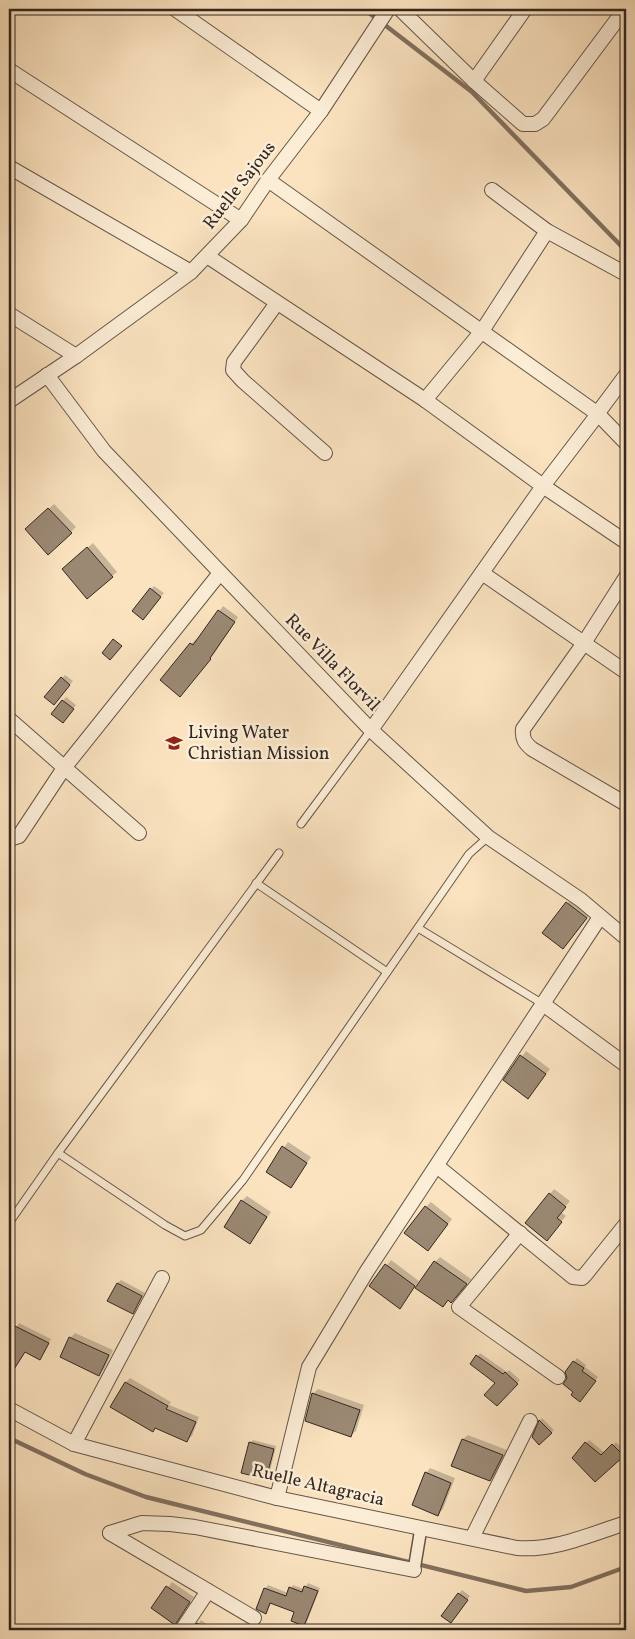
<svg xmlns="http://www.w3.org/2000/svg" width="635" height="1639" viewBox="0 0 635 1639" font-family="Vollkorn,serif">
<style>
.shadow{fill:#0003}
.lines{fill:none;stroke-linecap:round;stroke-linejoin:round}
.stream{stroke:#827160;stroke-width:4.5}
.building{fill:#9b8974;stroke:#332721}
.service-casing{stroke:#655649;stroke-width:9}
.pedestrian-casing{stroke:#655649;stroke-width:14}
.minor-casing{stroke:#655649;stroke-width:16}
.service{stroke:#fcedd6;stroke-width:7}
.pedestrian{stroke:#fcedd6;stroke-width:11}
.minor{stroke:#fcedd6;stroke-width:14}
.labels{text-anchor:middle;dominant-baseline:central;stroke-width:5;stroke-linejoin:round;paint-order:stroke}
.street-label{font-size:18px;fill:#332721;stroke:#fcedd6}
.poi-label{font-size:18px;fill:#332721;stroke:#fcedd6;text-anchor:start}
</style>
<rect width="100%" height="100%" fill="#fbe3c0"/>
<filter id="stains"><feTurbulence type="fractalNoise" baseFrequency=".004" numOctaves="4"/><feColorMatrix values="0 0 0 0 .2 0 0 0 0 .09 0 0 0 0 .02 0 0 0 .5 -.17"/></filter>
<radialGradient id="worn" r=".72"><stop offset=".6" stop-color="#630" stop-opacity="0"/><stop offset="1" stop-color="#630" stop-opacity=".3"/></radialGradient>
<g class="shadow">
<polygon points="54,504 76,527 49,553 27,529"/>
<polygon points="93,543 117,572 112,576 68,564"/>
<polygon points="154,586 164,593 146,615 134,611"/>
<polygon points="223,606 238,617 214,654 184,691 162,680 191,644 196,639 197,641"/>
<polygon points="65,675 73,681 57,700 62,678"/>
<polygon points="66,697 76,705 66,718 53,714"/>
<polygon points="572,898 591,913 568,943 544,932"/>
<polygon points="526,1051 550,1069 528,1097 505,1080"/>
<polygon points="288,1142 311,1157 291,1187 267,1171"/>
<polygon points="554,1189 570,1201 561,1212 566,1216 551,1234 550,1194"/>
<polygon points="247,1196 271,1212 250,1243 242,1201"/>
<polygon points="431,1202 452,1219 428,1250 426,1207"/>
<polygon points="440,1257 471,1279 456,1297 449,1299 443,1306 435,1262"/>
<polygon points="391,1260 419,1281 400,1307 371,1286"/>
<polygon points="121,1280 145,1293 133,1313 118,1283"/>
<polygon points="19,1323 51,1339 40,1359 25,1351 9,1376 9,1341"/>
<polygon points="75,1333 113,1350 104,1369 99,1374 70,1338"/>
<polygon points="480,1353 507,1372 509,1370 520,1380 497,1405 497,1383 471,1364"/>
<polygon points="577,1358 586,1365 585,1367 598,1377 583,1397 568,1379 566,1372"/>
<polygon points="130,1378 171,1402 169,1405 199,1417 192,1436 187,1440 156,1427 153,1430 126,1382"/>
<polygon points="318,1389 364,1405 356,1431 351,1435 313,1394"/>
<polygon points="542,1418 554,1430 539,1443 533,1437 540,1420"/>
<polygon points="468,1435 507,1450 495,1475 490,1480 463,1439"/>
<polygon points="253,1440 276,1446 269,1475 265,1478 250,1443"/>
<polygon points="589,1440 605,1453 616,1442 626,1452 595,1481 574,1458"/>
<polygon points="430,1468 455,1478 443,1509 438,1514 426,1473"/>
<polygon points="172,1582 194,1597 175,1623 153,1608"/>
<polygon points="308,1583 320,1588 307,1622 304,1625 296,1612 272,1602 266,1613 265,1589 268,1585 288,1593 293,1585 304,1589"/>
<polygon points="462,1590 470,1596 451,1622 443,1616"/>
<polygon points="201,1620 215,1630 194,1630"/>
</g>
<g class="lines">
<g class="stream">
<polyline points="364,9 472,92 626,251"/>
<polyline points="9,1438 85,1474 146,1497 526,1591 571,1587 626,1567"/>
</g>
</g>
<g class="building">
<polygon points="48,508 72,533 48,555 25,529"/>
<polygon points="87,547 113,577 87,599 62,569"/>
<polygon points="150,588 161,597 143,620 132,611"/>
<polygon points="218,610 235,622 210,658 211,659 180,697 160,680 190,643 193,645"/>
<polygon points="113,639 122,646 110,660 102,653"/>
<polygon points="61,677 70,685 54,705 44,697"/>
<polygon points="62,700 74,709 63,723 51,714"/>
<polygon points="566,902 587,918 563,949 542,933"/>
<polygon points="520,1055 546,1074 528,1099 503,1080"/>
<polygon points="282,1146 307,1163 291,1188 266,1172"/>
<polygon points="549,1193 566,1207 557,1218 562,1222 547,1241 525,1223"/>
<polygon points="241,1200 267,1217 250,1244 224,1227"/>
<polygon points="425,1206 448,1224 428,1251 404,1233"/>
<polygon points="434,1261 467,1284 451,1303 448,1300 443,1307 415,1288"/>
<polygon points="385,1264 415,1286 400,1309 369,1286"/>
<polygon points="117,1283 142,1296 133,1314 107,1301"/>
<polygon points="15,1326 49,1343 40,1360 25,1352 9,1377 9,1338"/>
<polygon points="69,1337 109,1355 99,1376 60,1357"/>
<polygon points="476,1355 503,1374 505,1372 518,1384 497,1406 484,1395 495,1383 470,1364"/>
<polygon points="573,1361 584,1368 582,1371 596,1381 580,1402 571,1395 573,1392 563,1384 567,1378 565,1372"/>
<polygon points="125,1382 168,1406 166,1409 196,1422 187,1442 155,1428 153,1432 110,1407"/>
<polygon points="312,1393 360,1410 351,1437 305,1421"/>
<polygon points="539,1420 552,1433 539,1445 532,1437"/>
<polygon points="462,1439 503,1455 490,1481 451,1466"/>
<polygon points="249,1442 274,1449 266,1479 241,1473"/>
<polygon points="585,1442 601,1455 612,1444 624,1456 595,1482 572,1458"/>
<polygon points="425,1472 451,1483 438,1516 412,1505"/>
<polygon points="166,1586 190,1602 175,1625 151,1608"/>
<polygon points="304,1586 318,1591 304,1626 291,1621 294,1612 270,1603 266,1614 256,1609 264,1588 286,1596 289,1587 302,1592"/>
<polygon points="458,1593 468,1600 451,1623 441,1616"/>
<polygon points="197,1623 208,1630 192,1630"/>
</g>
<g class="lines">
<g class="service-casing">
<g id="service">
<polyline points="301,824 371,730"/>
<polyline points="256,883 387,972"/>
<polyline points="418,928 543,1004"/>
<polyline points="58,1153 165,1225 185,1236 201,1230 243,1180 469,854 488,837"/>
<polyline points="9,1223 58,1153 279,853"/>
</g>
</g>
<g class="pedestrian-casing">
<polyline id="pedestrian" points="414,1570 421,1528"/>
</g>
<g class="minor-casing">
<g id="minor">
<polyline points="175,9 321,111"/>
<polyline points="400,9 474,81 523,124 535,124 543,119 625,9"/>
<polyline points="9,70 241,220"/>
<polyline points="474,81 525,9"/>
<polyline points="9,167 191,272"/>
<polyline points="268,180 598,414 543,486 371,730"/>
<polyline points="492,190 547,231 626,274"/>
<polyline points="207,256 425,400 543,486 626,542"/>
<polyline points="277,303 234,362 233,370 243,381 325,453"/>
<polyline points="9,314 76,356"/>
<polyline points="47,375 104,451 371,730 488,837 581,900 626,938"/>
<polyline points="425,400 482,331 547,231"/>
<polyline points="9,401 76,356 191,272 241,220 268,180 321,111 388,9"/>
<polyline points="597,414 626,375"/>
<polyline points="598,414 626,443"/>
<polyline points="482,573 626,672"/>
<path d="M626,577l-42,66 -61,86c-1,10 2,14 9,20l94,55"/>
<polyline points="9,719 139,833"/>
<polyline points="9,839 19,836 64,768 220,573"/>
<polyline points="543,1004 626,1065"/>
<polyline points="437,1166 573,1277 582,1278 585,1275 626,1224"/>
<polyline points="520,1233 459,1307 558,1377"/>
<path d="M9,1409l65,35 203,54 240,50c38,3 74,-14 109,-25"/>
<polyline points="74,1444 162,1278"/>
<polyline points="277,1498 309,1367 367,1271 600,917"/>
<polyline points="110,1533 142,1523 170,1524 195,1527 414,1570"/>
<polyline points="110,1533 254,1618"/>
<polyline points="472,1538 530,1421"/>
<polyline points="182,1630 208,1591"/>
</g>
</g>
<use href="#service" class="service"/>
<use href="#pedestrian" class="pedestrian"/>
<use href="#minor" class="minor"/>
</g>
<defs>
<g id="school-bare" transform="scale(1.35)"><path d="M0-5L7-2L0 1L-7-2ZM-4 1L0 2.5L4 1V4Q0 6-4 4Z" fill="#8f2418" stroke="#fcedd6" stroke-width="2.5" paint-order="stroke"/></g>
</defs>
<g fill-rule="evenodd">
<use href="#school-bare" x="174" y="743"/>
</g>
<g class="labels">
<g class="street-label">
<text transform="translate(240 186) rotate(-52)">Ruelle Sajous</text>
<text transform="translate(332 663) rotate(46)">Rue Villa Florvil</text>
<text transform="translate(318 1486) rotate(13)">Ruelle Altagracia</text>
</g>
<g class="poi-label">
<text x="188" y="733">Living Water<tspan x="188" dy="21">Christian Mission</tspan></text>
</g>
</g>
<rect width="635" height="1639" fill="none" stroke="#fbe3c0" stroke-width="30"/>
<rect x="10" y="10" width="615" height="1619" fill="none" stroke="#332721" stroke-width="2.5"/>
<rect x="15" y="15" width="605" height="1609" fill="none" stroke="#332721"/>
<rect width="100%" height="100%" filter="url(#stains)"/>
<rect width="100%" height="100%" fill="url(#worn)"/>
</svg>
